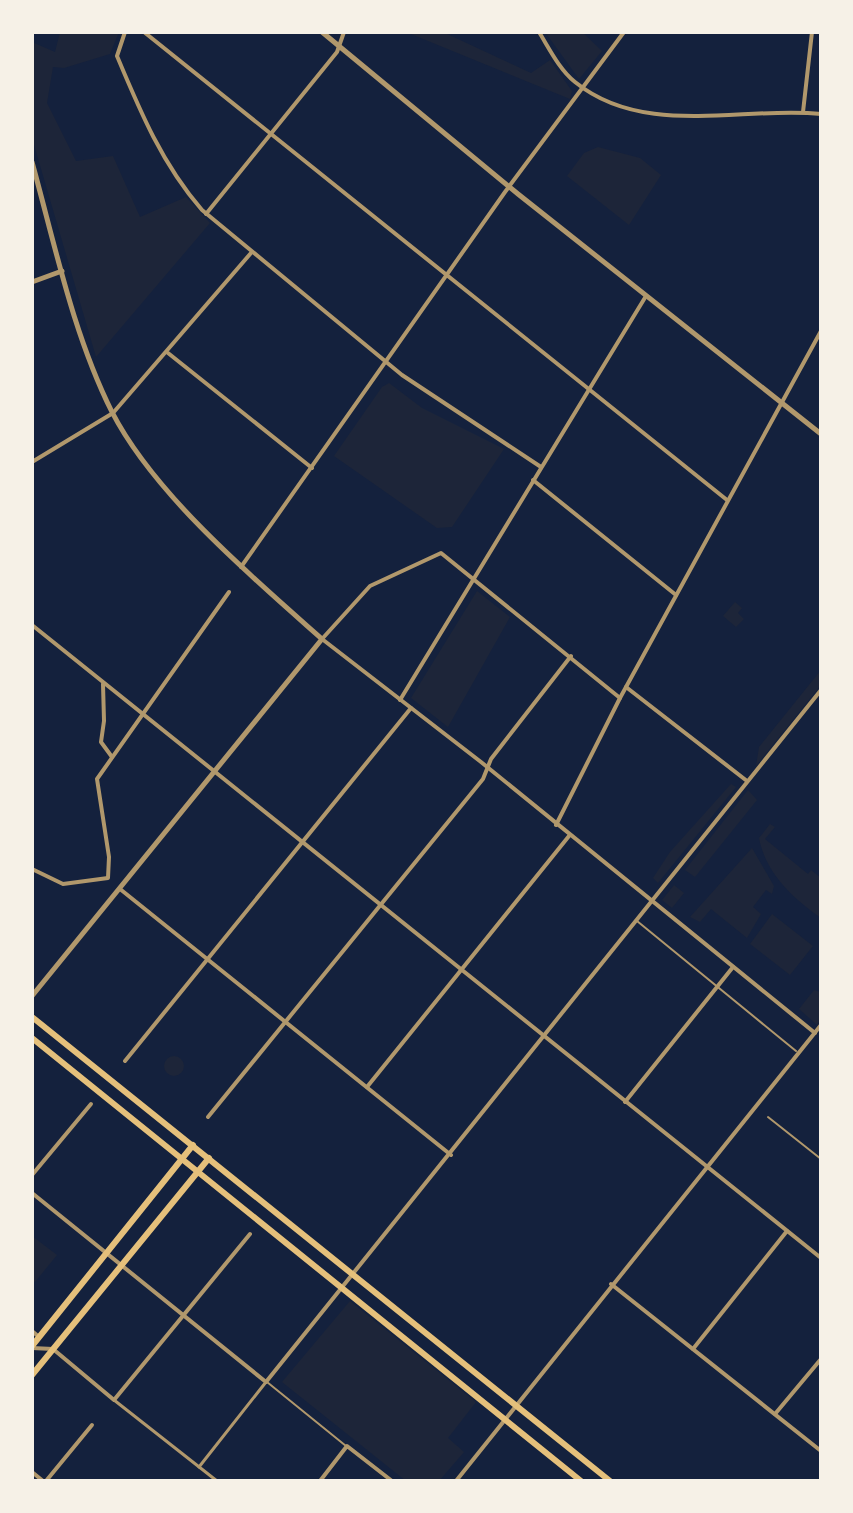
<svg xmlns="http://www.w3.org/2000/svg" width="853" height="1513" viewBox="0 0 853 1513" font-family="Rubik,sans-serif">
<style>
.green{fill:#1d2539}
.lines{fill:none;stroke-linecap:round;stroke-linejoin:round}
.service{stroke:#b1986c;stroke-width:2}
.pedestrian{stroke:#b1986c;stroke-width:3}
.minor{stroke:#b1986c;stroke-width:4}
.tertiary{stroke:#b1986c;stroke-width:5}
.secondary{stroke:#e5c07b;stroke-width:6}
</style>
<rect width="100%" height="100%" fill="#14213d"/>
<g class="green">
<polygon points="60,32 119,32 110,54 64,68 53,67 47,103 76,161 113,156 140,217 186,197 210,223 96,357 32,138 32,42 55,52"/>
<polygon points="406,32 443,32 531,73 550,60 572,91 570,99"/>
<polygon points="545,32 582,32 602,51 579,79"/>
<polygon points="598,147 640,158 661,175 629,225 567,176 584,153"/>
<polygon points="389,383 422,408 504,449 452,527 437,528 334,456 382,387"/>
<polygon points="477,591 510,617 448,727 411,698"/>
<polygon points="735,602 742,608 738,613 744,619 736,627 723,616"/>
<polygon points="821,670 821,685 756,766 759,747"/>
<polygon points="731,784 736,787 658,883 653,878 670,852"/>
<polygon points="748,790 757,800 695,877 685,870"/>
<path d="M770,824l5,3 -10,12 43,35 3,-4 10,8v40c-28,-20 -55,-44 -62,-80z"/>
<polygon points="752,848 774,886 772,894 766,890 753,907 761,914 747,938 711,909 700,922 690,917"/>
<polygon points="674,885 684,893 672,908 662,900"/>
<polygon points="772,914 813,946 790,975 750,944"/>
<polygon points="814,990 821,992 821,1019 817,1025 799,1009"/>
<circle cx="174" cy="1066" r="10"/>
<polygon points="32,1236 57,1255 35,1282 32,1280"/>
<polygon points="350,1301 476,1402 448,1438 464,1452 439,1481 406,1481 282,1382"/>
</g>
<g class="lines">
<g class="service">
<polyline points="637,921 796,1051"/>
<polyline points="768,1117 821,1159"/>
<polyline points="267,1382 346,1446"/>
</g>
<g class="pedestrian">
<polyline points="114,1400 217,1481"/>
<polyline points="199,1467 266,1382"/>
</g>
<g class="minor">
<path d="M125,32l-8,24c23,55 45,108 85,154l200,165 139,92"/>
<polyline points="144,32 727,500"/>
<path d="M539,32c10,16 20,37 36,50 69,56 166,24 246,32"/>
<polyline points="803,112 812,32"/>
<polyline points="206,214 337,52 344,32"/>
<polyline points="168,353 312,468"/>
<polyline points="32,462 113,413 251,253"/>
<polyline points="533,480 676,595"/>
<polyline points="241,567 505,192 624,32"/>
<polyline points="32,625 821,1258"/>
<polyline points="103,684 104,721 101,742 112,757"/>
<polyline points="626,687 747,781"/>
<polyline points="620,698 441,553 370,586 322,639 481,762 815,1033"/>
<polyline points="400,700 646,296"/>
<polyline points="556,825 620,698 821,331"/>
<polyline points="32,869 63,884 108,878 109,857 97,779 229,592"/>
<polyline points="120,889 451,1155"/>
<polyline points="125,1061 411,708"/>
<polyline points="367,1087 569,836"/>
<polyline points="625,1102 733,967"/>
<polyline points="208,1117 483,779 491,759 571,656"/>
<polyline points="32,1175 91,1104"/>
<polyline points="32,1193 266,1382 821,690"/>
<polyline points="611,1284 821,1451"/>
<polyline points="32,1331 39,1337"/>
<polyline points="32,1348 53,1349 114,1400 250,1234"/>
<polyline points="693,1349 787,1231"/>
<polyline points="775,1414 821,1359"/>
<polyline points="32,1472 43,1481"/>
<polyline points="46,1481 92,1425"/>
<polyline points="320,1481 347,1446 392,1481"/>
<polyline points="456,1481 821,1025"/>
</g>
<g class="tertiary">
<polyline points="322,32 518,194 821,434"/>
<path d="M32,162c23,83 41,172 80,250 42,82 141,166 210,227l-290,357"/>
<polyline points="32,282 62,271"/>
</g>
<g class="secondary">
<polyline points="32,1017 610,1481"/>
<polyline points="32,1038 581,1481"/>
<polyline points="32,1346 193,1145"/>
<polyline points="32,1375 209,1158"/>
</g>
</g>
<rect width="853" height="1513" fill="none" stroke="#f6f1e7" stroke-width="68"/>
</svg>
